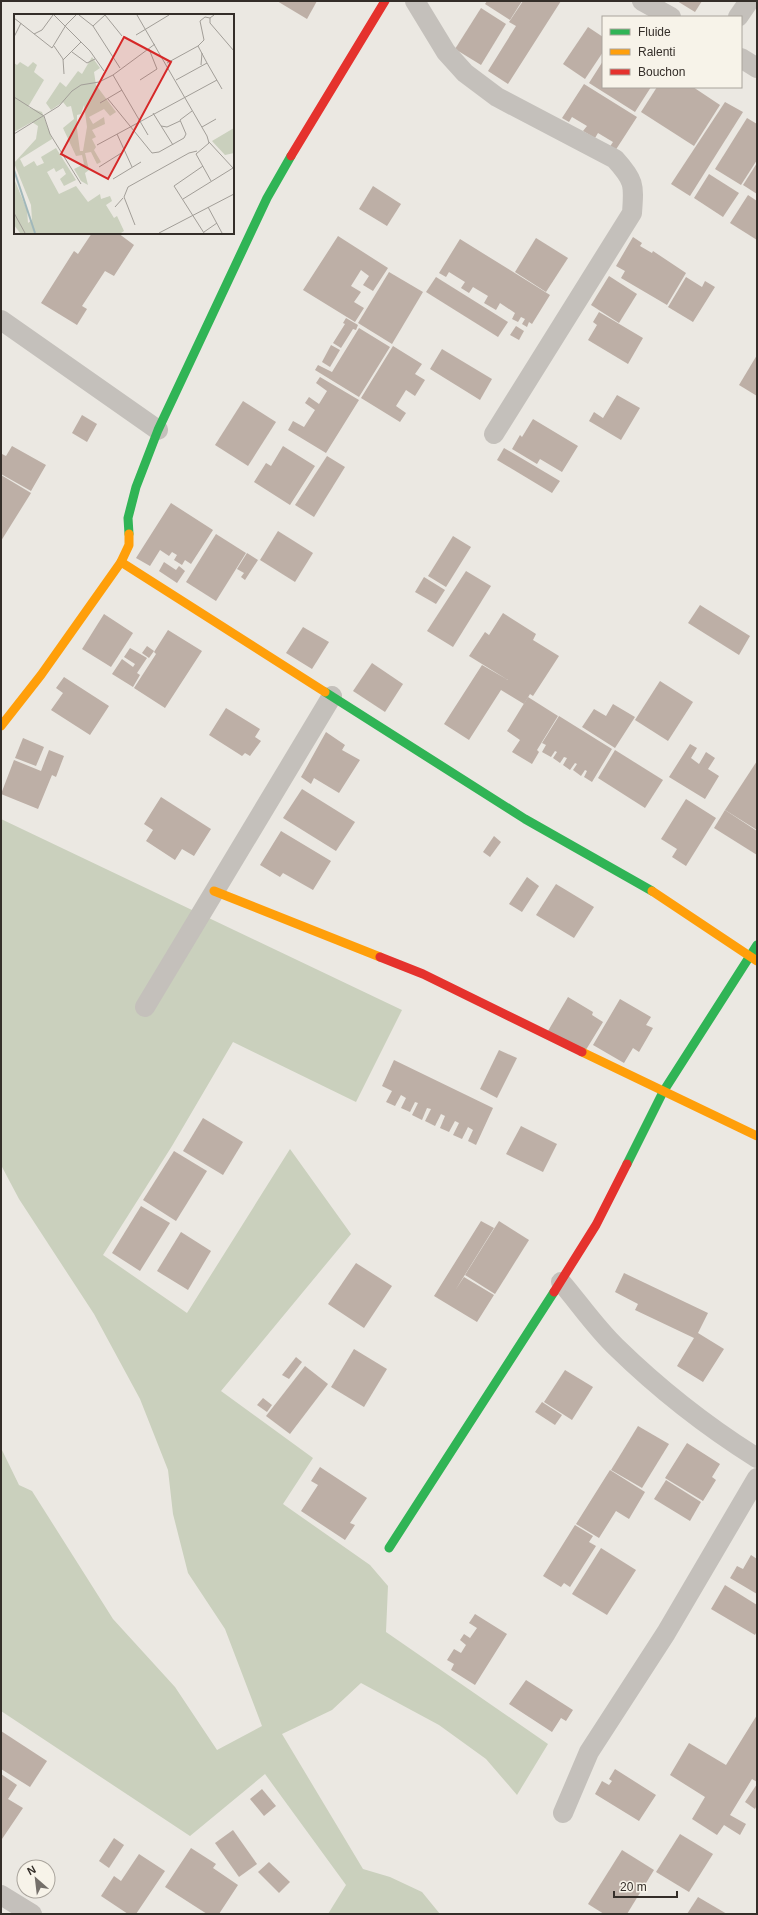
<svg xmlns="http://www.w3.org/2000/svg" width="758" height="1915" viewBox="0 0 758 1915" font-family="Helvetica,sans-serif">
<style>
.green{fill:#cad0bd}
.building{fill:#bdafa6}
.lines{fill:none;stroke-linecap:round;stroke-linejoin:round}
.street{stroke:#c4c0bb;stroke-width:20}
.fast{stroke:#30b455;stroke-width:9}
.slow{stroke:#ff9f0a;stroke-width:9}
.jam{stroke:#e5322d;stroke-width:9}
.inset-river{fill:none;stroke:#a0b7ba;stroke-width:2}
.inset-road{fill:none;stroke:#a29e98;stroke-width:1}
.view{fill:#d62828;fill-opacity:0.15;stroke:#d62828;stroke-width:2}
.inset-edge{fill:none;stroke:#342e29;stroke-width:2}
</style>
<rect width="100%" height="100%" fill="#ebe8e2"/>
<polygon class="green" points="1,819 402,1010 356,1102 233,1042 172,1146 103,1255 187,1313 290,1149 351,1234 221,1391 313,1458 283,1504 370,1565 388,1586 386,1632 548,1744 517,1795 486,1759 439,1725 361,1683 332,1710 282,1734 363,1869 390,1877 422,1892 440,1914 328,1914 346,1885 265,1774 190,1836 1,1711 1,1448 19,1485 32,1491 113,1619 175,1687 217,1750 262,1726 225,1629 188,1573 173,1514 168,1470 140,1399 94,1314 19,1199 1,1165"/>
<g class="building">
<polygon points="277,1 317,1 307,19"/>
<polygon points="487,1 522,1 510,20 485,4"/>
<polygon points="523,1 561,1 508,84 488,71 516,26 509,22"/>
<polygon points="677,1 702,1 695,12"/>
<polygon points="481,8 506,24 481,65 455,49"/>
<polygon points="588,27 603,37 603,52 585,79 563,64"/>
<polygon points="603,61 603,87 651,87 635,112 589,83"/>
<polygon points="584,84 637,117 615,151 609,148 613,142 598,133 595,138 583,131 587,126 572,117 569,122 562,118"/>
<polygon points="657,87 693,87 720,105 694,146 641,112"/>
<polygon points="725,102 743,112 690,196 671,184"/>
<polygon points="747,118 757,124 757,160 741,185 715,169"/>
<polygon points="757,163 757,194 743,185"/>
<polygon points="709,174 739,193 723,217 694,198"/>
<polygon points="373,186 401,204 387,226 359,209"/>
<polygon points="748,195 757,201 757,240 730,223"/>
<polygon points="92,233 118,233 134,245 114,276 105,271 82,306 87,309 77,325 41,303 74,251 78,254"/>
<polygon points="338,236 388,268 373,291 363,285 369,276 361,270 351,286 361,292 354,302 364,308 355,322 303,290"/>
<polygon points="633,237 642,243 640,246 652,253 653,251 686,273 667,305 621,278 625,271 616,266"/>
<polygon points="536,238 568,258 546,292 515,272"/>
<polygon points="460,239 550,295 532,324 529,322 527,327 522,324 525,319 521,317 518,322 512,319 515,313 500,303 496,310 484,303 488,296 473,287 469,293 461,288 465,282 449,272 446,277 439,273"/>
<polygon points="389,272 423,292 392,344 358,323"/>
<polygon points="609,276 637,294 619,323 591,305"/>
<polygon points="436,277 508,322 498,337 426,292"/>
<polygon points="686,277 702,287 705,281 715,287 693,322 668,307"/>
<polygon points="599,312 643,338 628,364 588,340 597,325 593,322"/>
<polygon points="346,318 358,325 356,330 353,329 341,348 333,343 345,324 343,323"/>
<polygon points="516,326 524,331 519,340 510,335"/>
<polygon points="359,328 390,347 359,397 315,370 318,365 332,372"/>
<polygon points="331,345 340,350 330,367 322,362"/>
<polygon points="393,346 422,364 415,374 425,380 415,396 406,390 396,406 406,413 400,422 361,398"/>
<polygon points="442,349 492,379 480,400 430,369"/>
<polygon points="757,355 757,396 739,385"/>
<polygon points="320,377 359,400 326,453 288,430 293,421 304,427 315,410 305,403 309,397 319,404 327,391 316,383"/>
<polygon points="617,395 640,408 621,440 589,421 594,412 603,418"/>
<polygon points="243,401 276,422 248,466 215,445"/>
<polygon points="82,415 97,424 87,442 72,433"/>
<polygon points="533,419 578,446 562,472 540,459 537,464 512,449 520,435 522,437"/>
<polygon points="12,446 46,465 31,491 1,474 1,456 2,454 6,456"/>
<polygon points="283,446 315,466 290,505 254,482 266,463 271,466"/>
<polygon points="504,448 560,481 552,493 497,460"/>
<polygon points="327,456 345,467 314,517 295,505"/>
<polygon points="1,475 31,493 1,541"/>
<polygon points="171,503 213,530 191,564 185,560 182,565 174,560 177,555 172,552 169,556 160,550 150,566 136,558"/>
<polygon points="278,531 313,553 295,582 260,560"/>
<polygon points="216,534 246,553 216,601 186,582"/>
<polygon points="453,536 471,547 446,587 428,576"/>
<polygon points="247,553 258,560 245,580 241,577 244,573 237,569"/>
<polygon points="164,562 176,570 179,566 185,571 177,583 159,571"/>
<polygon points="466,571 491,586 453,647 427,631"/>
<polygon points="424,577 445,590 436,604 415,592"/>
<polygon points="700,605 750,636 739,655 688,623"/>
<polygon points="503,613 536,634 533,640 559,656 533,696 530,694 524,704 501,690 469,740 444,724 482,665 508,680 469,656 485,632 489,635"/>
<polygon points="104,614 133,633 111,667 82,649"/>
<polygon points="303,627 329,642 312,669 286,653"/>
<polygon points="168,630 202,651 165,708 134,688 156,654 154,652"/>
<polygon points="147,646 154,651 149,658 142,653"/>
<polygon points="130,648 147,658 137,673 140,675 133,687 112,674 122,659 133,667 135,664 124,657"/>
<polygon points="372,663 403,684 385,712 353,691"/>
<polygon points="64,677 109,706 90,735 51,710 63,693 56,688"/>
<polygon points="660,681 693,702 668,741 635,720"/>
<polygon points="528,697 558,716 537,750 539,752 532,764 512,752 520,740 507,731"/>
<polygon points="613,704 635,717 615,748 582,727 594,709 606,716"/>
<polygon points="226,708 260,729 255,737 261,741 250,756 245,753 242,756 209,735"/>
<polygon points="559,716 612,749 592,782 584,777 587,771 585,770 581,776 573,770 577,764 575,763 570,770 563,765 567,758 564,757 560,763 553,758 557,752 555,751 551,757 542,752 546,745 542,743"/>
<polygon points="326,732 345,745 342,750 360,760 339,793 314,778 311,784 301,777"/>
<polygon points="23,738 44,747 36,766 15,758"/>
<polygon points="690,744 697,748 691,758 699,764 706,752 715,758 708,769 719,776 705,799 669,777"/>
<polygon points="49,750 64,756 56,777 52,775 38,809 1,794 14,760 41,771"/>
<polygon points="615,750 663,780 645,808 598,778"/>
<polygon points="757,761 757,830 725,810"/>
<polygon points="302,789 355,822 336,851 283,818"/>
<polygon points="161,797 211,829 194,856 182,849 175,860 146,841 153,830 144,824"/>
<polygon points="686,799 716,818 686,866 672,857 677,849 661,839"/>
<polygon points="725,810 757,831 757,855 714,828"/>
<polygon points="281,831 331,861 313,890 283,873 280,877 260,865"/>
<polygon points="494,836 501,842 490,857 483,852"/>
<polygon points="527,877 539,886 522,912 509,904"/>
<polygon points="556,884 594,907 574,938 536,915"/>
<polygon points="568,997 593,1012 592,1015 603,1022 584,1053 548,1031"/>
<polygon points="620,999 651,1017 646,1025 653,1028 639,1052 633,1048 624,1063 593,1045"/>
<polygon points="499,1050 517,1058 497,1098 480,1089"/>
<polygon points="394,1060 493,1108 476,1145 468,1141 473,1130 468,1127 462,1139 453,1135 459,1123 455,1121 449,1132 440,1128 445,1116 441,1114 435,1126 425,1121 431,1109 427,1108 422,1120 412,1115 418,1103 415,1102 410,1112 401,1108 406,1098 401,1095 395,1106 386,1102 392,1091 382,1086"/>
<polygon points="203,1118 243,1142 223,1175 183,1151"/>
<polygon points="521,1126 557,1144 543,1172 506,1154"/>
<polygon points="174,1151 207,1171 176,1221 143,1200"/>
<polygon points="141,1206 170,1223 140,1271 112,1253"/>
<polygon points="481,1221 494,1228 456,1289 464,1277 494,1295 477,1322 434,1296"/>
<polygon points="499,1221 529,1240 495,1294 465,1275"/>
<polygon points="181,1232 211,1251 188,1290 157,1271"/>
<polygon points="356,1263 392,1286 364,1328 328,1304"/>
<polygon points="624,1273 708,1313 698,1333 724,1349 703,1382 677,1366 694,1338 635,1310 638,1304 615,1292"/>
<polygon points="354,1349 387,1369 364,1407 331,1387"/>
<polygon points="296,1357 302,1362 289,1379 282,1375"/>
<polygon points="305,1366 328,1384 290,1434 266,1416"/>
<polygon points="565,1370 593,1387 572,1420 544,1402"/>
<polygon points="263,1398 272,1405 267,1412 257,1405"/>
<polygon points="542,1402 562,1415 555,1425 535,1412"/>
<polygon points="638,1426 669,1444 642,1488 611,1470"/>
<polygon points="687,1443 720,1464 712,1477 716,1480 703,1501 665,1478"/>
<polygon points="320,1467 367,1498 350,1523 355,1525 345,1540 301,1511 318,1485 311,1481"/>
<polygon points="610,1470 645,1492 629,1519 616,1511 599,1538 576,1524"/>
<polygon points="666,1480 701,1502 690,1521 654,1499"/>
<polygon points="575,1525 593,1536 589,1542 596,1546 570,1587 564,1583 561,1587 543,1576"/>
<polygon points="601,1548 636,1570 607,1615 572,1594"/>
<polygon points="751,1555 757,1559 757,1594 730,1578 737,1566 743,1569"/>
<polygon points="725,1585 757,1605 757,1631 755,1635 711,1609"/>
<polygon points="475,1614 507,1634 475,1685 451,1670 454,1664 447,1660 454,1649 461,1653 466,1645 460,1640 464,1634 470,1638 477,1628 469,1623"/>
<polygon points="526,1680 573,1710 566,1721 561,1718 552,1732 509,1704"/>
<polygon points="757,1715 757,1782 752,1779 730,1815 746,1824 740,1835 724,1825 717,1835 692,1819 705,1797 670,1775 689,1743 726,1765"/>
<polygon points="1,1731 47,1761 30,1787 1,1769"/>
<polygon points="615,1769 656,1795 639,1821 595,1794 602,1781 609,1785 612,1781 609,1779"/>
<polygon points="1,1774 17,1785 8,1799 23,1808 2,1839"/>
<polygon points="757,1784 757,1805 755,1809 745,1802"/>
<polygon points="262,1789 276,1806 264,1816 250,1799"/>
<polygon points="233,1830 257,1864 239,1877 215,1843"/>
<polygon points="680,1834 713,1854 689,1892 656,1872"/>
<polygon points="114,1838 124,1845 109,1868 99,1861"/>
<polygon points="191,1848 216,1864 213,1868 238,1885 219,1914 207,1914 165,1887"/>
<polygon points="622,1850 654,1870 627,1914 604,1914 588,1904"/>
<polygon points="139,1854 165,1871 136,1914 128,1914 101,1896 114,1876 121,1881"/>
<polygon points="269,1862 290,1882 279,1893 258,1872"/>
<polygon points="698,1897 727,1914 687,1914"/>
</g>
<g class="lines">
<g class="street">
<path d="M415,1l31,51 19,21 32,24 118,62c20,22 19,26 17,54l-138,221"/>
<polyline points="642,1 671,17"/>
<polyline points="738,17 749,1"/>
<polyline points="741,58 757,68"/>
<polyline points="1,320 158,430"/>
<polyline points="145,1007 332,696"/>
<path d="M561,1282c18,21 35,46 55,65 43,42 90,79 141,111"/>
<polyline points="563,1813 589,1752 666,1633 757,1478"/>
<polyline points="1,1895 32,1914"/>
</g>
<g class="fast">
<polyline points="129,534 128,518 136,487 158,430 267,198 291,156"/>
<polyline points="325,692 525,819 652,891"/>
<polyline points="627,1164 663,1092 757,945"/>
<polyline points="389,1548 554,1292"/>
</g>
<g class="slow">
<polyline points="121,562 325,692"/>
<polyline points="1,726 41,675 121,562 129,545 129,534"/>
<polyline points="214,891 380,957"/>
<polyline points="652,891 757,961"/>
<polyline points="582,1052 757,1136"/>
</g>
<g class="jam">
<polyline points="291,156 385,1"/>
<polyline points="380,957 423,974 582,1052"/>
<polyline points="554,1292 596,1225 627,1164"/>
</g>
</g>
<g transform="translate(14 14)">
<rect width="220" height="220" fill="#ebe8e2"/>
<path d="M78,43l8,11 -6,4 2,13 20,27 -6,4 -6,-7 -15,8 4,7 11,-7 1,7 -13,6 4,7 -4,2 4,8 -2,3 7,12 -4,2 -6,-12 -6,1 4,17 -4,3 3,12 -7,-4 -7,-12 10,-5 -2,-9 -6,1 -13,-28 11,-9 -3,-13 -4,1 -4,-5 -12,8 -5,-7 14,-21 6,5 12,-16 4,3zM70,91l3,22 -4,24h-3l-3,-22v-14l4,-1zM6,48l8,5 5,-5 4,3 -3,7 10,8 -16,27 14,5 10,27 -32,20 4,8 10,-6 3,5 7,-3 -3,-6 15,-9 20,32 -12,6 -4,-7 6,-5 -3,-6 -7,4 -2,-4 -7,4 12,22 17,-8 12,16 12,-8 1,5 9,-3 2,5 -6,4 8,13 3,-2 7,15 -3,2h-101l-6,-8 1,-44 12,29 1,13 4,-3 -1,-15 -17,-42 22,-24 2,-13 -6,-4 -18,10v-69l3,2zM220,114v25l-9,2 -13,-14z" fill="#cad0bd" fill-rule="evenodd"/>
<path class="inset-river" d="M0,156l21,63"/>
<path class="inset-road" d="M40,1l36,36 14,20M65,1l14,11 27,42M91,1l17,21M123,1l70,121 2,7 -13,11 15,27M200,1l-4,3v5l24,28M0,4l38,30 14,-23 10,-10M79,12l12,-11M20,20l8,-4 11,-15M122,21l33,-20M0,23l7,-14M40,32l9,13 1,15M58,38l15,11 8,-4M49,46l18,-18M153,49l31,-17M193,49l-9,-17 6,-6 -4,-19 5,-4 5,1M187,51l1,-12M99,61l35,60M126,66l17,-11 -8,-20M162,66l31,-17 15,26M0,83l30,19 6,18 31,50M94,85l44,54 7,-1 25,-14 2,-4 -6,-14 12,-9M86,89l22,-13M139,99l20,32M147,112l6,1 13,-6M188,113l14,-8M0,120l45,-28 13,-15 9,-6 18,-3 14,-7 42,-31M103,120l15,33M83,131l120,-65M189,152l-29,20 30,47M85,153l24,-15M99,165l28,-17M169,185l50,-31 -24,-26M101,193l8,-9M194,193l14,26M0,199l11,20M121,211l-11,-28 4,-10 61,-34 8,-2M190,218l13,-9M145,219l75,-39"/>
<path class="view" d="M110,23l47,25 -63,117 -47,-25z"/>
<rect width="220" height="220" class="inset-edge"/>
</g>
<rect width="758" height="1915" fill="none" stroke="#342e29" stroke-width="4"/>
<rect x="602" y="16" width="140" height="72" fill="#f7f3e9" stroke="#a9a49c"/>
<rect x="610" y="29" width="20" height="6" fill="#30b455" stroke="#a9a49c"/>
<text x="638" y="36" font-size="12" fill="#342e29">Fluide</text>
<rect x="610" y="49" width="20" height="6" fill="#ff9f0a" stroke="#a9a49c"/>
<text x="638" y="56" font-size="12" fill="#342e29">Ralenti</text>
<rect x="610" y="69" width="20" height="6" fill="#e5322d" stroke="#a9a49c"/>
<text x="638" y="76" font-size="12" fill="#342e29">Bouchon</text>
<g transform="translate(36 1879) rotate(332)"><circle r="19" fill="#f7f3e9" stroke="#a9a49c"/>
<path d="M0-3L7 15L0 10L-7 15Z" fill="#746f6a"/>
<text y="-6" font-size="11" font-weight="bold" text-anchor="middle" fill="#342e29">N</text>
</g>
<path d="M614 1891v6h63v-6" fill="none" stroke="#342e29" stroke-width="2"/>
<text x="620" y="1891" font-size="12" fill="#342e29" stroke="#f7f3e9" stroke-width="3" paint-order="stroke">20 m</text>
</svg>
